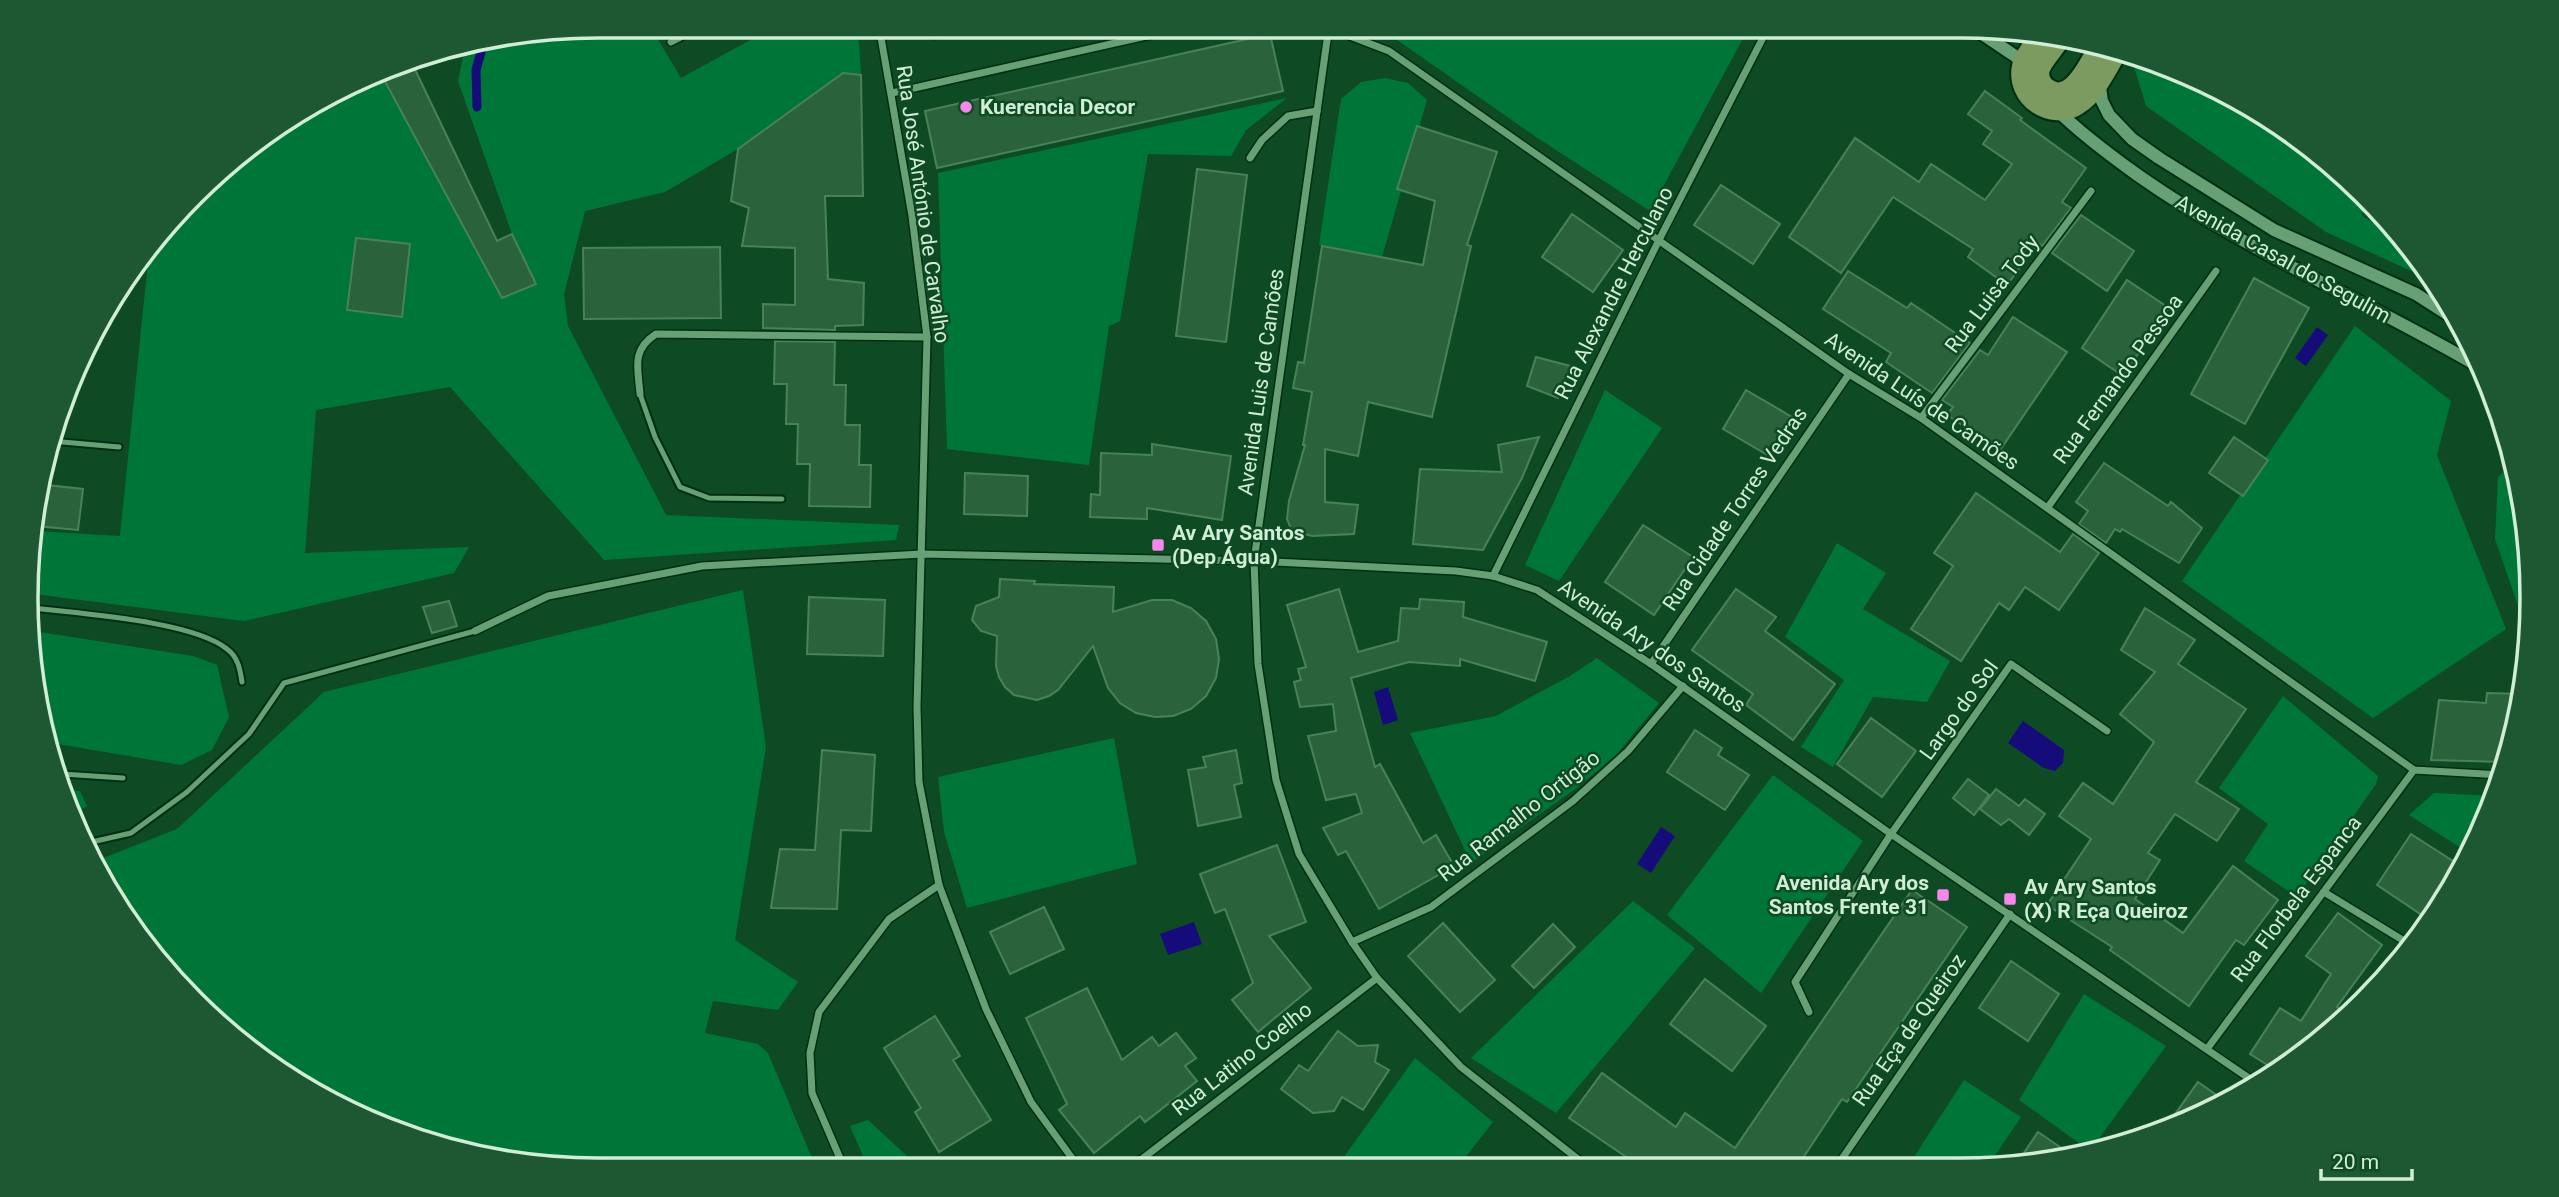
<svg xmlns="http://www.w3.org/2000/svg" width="2559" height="1197" viewBox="0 0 2559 1197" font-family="Roboto,sans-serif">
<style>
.green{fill:#007538}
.water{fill:#150c79}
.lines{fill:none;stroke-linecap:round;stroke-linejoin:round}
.stream{stroke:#150c79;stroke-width:9}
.building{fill:#2a633b;stroke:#498258;stroke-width:2}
.service-casing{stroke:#002e12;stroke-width:9}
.minor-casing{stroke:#002e12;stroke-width:10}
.tertiary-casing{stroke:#002e12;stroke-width:16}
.secondary-casing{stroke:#002e12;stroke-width:42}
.service{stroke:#67a075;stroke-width:5}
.minor{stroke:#67a075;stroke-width:7}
.tertiary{stroke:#67a075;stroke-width:12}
.secondary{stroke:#7b9b61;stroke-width:38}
.poi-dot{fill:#f788eb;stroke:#0e4b25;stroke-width:2.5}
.labels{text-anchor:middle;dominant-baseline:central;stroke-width:5;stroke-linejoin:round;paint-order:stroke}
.poi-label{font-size:21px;font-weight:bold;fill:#d0eed6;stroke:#0e4b25;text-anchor:start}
.street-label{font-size:21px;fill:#d0eed6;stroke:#0e4b25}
.rim{fill:none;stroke:#d0eed6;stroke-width:3.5}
</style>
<rect width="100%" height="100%" fill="#0e4b25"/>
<g class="green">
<polygon points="599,26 650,26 681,78 776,26 853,26 859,43 861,75 843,73 738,149 665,192 585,211 564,294 568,326 666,515 899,525 896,540 604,560 450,387 316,410 305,553 469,547 454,573 244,621 34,594 36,531 120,536 149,252 250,145 381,74 502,297 536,284 512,234 458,81 465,48"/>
<polygon points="1377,26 1743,26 1748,29 1650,211 1536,137"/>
<polygon points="2135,56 2180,70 2279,123 2365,194 2370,200 2361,215 2405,242 2440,287 2422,276 2326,232 2146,106 2132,60"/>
<polygon points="1385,78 1408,83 1427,100 1382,257 1319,245 1341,99 1361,82"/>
<polygon points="1287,98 1246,130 1231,156 1148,154 1120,321 1109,326 1089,465 947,449 938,173"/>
<polygon points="2355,326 2451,401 2437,455 2506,629 2373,718 2182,581"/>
<polygon points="1605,390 1662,428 1559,581 1525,565"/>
<path d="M2514,463c13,41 21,115 17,158l-7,2 -29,-84 3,-62z"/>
<polygon points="1837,543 1886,573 1863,609 1950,661 1927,702 1873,697 1833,767 1801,747 1844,680 1785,637"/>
<polygon points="743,590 766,747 735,940 798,982 778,1010 713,1001 705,1033 758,1044 768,1053 817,1170 598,1171 486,1160 379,1127 280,1074 194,1003 93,862 177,829 324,692"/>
<polygon points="33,631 193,656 217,665 229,717 212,750 181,765 52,743 31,674"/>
<polygon points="1597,658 1659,703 1617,754 1578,787 1471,863 1410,733 1496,716 1570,676"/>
<polygon points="2283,696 2378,776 2376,784 2297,897 2244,861 2268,824 2219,788"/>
<polygon points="1114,738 1137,864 967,908 944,832 938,777"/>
<polygon points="1773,775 1863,841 1761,993 1667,915"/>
<polygon points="67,790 80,791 87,806 74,814"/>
<polygon points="2434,793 2496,796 2489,818 2469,853 2409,815"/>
<polygon points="1633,901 1695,948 1556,1113 1471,1058"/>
<polygon points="2084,994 2166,1046 2090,1151 2019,1100"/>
<polygon points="1415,1058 1493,1122 1457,1168 1336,1168"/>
<polygon points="1964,1080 2021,1117 1988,1166 1928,1166 1914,1157"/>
<polygon points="868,1120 922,1170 869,1170 850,1126"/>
</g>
<g class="water">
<polygon points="2317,327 2328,335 2306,366 2295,358"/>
<polygon points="1388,687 1398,720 1383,725 1374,692"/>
<polygon points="2023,721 2064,750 2063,763 2055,771 2044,768 2008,743"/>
<polygon points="1661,827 1675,836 1651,873 1637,864"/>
<polygon points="1194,922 1202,944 1168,955 1160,934"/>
</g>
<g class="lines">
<polyline class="stream" points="477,107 476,70 483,45"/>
</g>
<g class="building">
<polygon points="1270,34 1283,91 937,168 925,111"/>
<polygon points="410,59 497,241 512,234 536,284 502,298 381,74"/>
<polygon points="843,73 861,75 863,196 825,196 828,279 864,283 863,325 835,326 835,330 763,328 763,304 795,305 795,248 742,246 749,208 731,201 738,149"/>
<polygon points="1985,91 2022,118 2020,120 2086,168 2062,202 2071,208 2042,246 2038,243 2007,285 1968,257 1973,249 1893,197 1841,273 1789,237 1855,138 1919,182 1931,164 1985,200 2012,164 1983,144 1992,131 1968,114"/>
<polygon points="1417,126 1497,152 1467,245 1471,246 1432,417 1368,402 1358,456 1325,449 1325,502 1358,505 1354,534 1312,536 1292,531 1287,519 1289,501 1305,445 1303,445 1312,392 1293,388 1298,362 1304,363 1322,246 1423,265 1435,201 1397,189"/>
<polygon points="1197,169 1247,175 1226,342 1176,336"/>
<polygon points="1721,185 1780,224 1753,264 1694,225"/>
<polygon points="1572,214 1623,250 1593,292 1542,257"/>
<polygon points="2081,215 2134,251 2107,291 2052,253"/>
<polygon points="356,238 410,244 402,317 347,310"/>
<polygon points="720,247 721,318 584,319 583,248"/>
<polygon points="1848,271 1907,308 1911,303 1970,343 1932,393 1886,362 1891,353 1823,309"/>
<polygon points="2254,278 2309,308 2245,424 2191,394"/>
<polygon points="2127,280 2169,308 2123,376 2082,348"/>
<polygon points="2013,317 2067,352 2000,450 1947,415 1953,407 1942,400 1980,350 1988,355"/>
<polygon points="775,341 835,342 834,385 846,385 845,425 860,425 859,465 871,465 870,507 809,506 810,464 797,464 798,424 786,424 787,384 774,384"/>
<polygon points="1536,357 1574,367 1558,398 1527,386"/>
<polygon points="1746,390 1792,417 1769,456 1723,429"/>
<polygon points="1539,437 1522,478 1483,550 1413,544 1420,469 1502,472 1498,445"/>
<polygon points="2234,437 2268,460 2243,496 2209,473"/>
<polygon points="1152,444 1231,456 1222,520 1147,508 1147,519 1090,517 1091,494 1100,495 1101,453 1152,455"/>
<polygon points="2104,463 2168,506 2171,502 2202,528 2179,563 2122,529 2120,532 2115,529 2106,543 2079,524 2088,511 2076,502"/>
<polygon points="965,473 1028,476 1027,516 964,514"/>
<polygon points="38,484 83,489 78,530 36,526"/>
<polygon points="1976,493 2060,552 2073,534 2099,553 2059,610 2025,587 2009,610 1999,603 1961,661 1911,629 1953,566 1934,553"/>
<polygon points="1643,525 1693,557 1654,615 1605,582"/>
<polygon points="1000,579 1035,581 1034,584 1114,587 1113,612 1152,600 1172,600 1191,608 1206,621 1216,639 1219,659 1216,678 1206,696 1191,709 1173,716 1155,717 1136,713 1120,703 1108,688 1093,646 1058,690 1049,696 1037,700 1014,695 1005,687 999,677 996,666 997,636 981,631 972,620 976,606 999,597"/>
<polygon points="1339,589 1358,652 1398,641 1401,608 1419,609 1420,599 1464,602 1463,617 1547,642 1535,681 1460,659 1460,666 1409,662 1351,678 1375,767 1380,764 1423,843 1436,835 1454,866 1379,909 1346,851 1338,855 1323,828 1362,813 1356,794 1326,800 1308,736 1336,731 1333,704 1300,707 1294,682 1301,680 1298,669 1306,667 1287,605"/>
<polygon points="1736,589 1776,617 1765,631 1835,684 1793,740 1746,705 1753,694 1692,650"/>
<polygon points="809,597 885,600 883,656 807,654"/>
<polygon points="449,601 457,626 432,633 423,607"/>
<polygon points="2145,608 2195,640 2178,664 2246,709 2196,782 2239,809 2217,841 2175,814 2148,853 2160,860 2135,899 2183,933 2233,866 2278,900 2244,945 2236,940 2189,1006 2110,950 2112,947 2047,905 2091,839 2059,816 2083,783 2113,804 2154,742 2120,714 2155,672 2121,650"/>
<polygon points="2487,693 2523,694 2522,711 2506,762 2431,760 2439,700 2486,703"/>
<polygon points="1871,718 1916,751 1882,797 1837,764"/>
<polygon points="1695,730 1722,748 1718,755 1749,775 1725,810 1667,772"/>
<polygon points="822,750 875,755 871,831 841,830 837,909 771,908 780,849 815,850"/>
<polygon points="1236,750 1242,783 1234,785 1241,817 1198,826 1188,770 1206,767 1203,757"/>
<polygon points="1968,779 1989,795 1974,815 1953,798"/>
<polygon points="1996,789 2019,806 2025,799 2045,814 2029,835 2009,819 2001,825 1980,809"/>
<polygon points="2411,834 2456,863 2422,915 2377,885"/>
<polygon points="1277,845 1306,922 1269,936 1311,988 1258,1032 1232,1000 1253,983 1225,909 1215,913 1200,874"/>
<polygon points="1912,890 1967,927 1847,1102 1842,1099 1797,1167 1641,1167 1569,1118 1602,1073 1676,1127 1685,1113 1735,1148"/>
<polygon points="1044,907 1064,949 1010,974 990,932"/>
<polygon points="2338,913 2382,945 2337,1007 2348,1014 2309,1052 2277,1071 2250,1054 2280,1008 2301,1021 2331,974 2306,956"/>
<polygon points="1443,923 1495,980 1460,1012 1408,956"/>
<polygon points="1553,924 1575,947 1534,988 1512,966"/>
<polygon points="2011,961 2059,994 2028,1041 1979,1008"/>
<polygon points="1705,979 1766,1026 1732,1071 1670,1024"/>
<polygon points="1087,988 1122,1060 1152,1037 1159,1046 1176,1033 1196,1058 1185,1066 1197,1081 1145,1122 1140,1116 1094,1153 1059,1110 1067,1104 1026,1018"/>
<polygon points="935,1016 960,1056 953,1060 991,1120 939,1152 915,1112 921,1108 884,1048"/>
<polygon points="1338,1031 1358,1046 1378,1045 1375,1062 1389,1070 1363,1110 1342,1097 1334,1111 1313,1113 1281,1089 1299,1065 1308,1071"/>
<polygon points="2198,1082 2225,1101 2180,1127 2163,1131"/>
<polygon points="2038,1132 2073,1156 2036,1166 2015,1166"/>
</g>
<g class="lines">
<g class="service-casing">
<g id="service">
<polyline points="933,36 975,26"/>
<polyline points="640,394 655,437 680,487 709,498 782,499"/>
<polyline points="51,441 119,447"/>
<path d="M33,608c48,6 159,13 194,41 11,8 13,20 15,33"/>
<polyline points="62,774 123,778"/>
<polyline points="83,844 131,833 187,792 249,734 284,683 475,631"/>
</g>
</g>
<g class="minor-casing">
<g id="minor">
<polyline points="879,26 912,216 927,337 917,707 919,782 939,885 986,1009 1031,1102 1080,1169"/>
<polyline points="1329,26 1254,561 1258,664 1276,780 1299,854 1352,942 1377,978 1461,1067 1588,1167"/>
<polyline points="1329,28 1389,51 1849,374 1921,418 2414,770 2502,775"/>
<polyline points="671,42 702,26"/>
<polyline points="892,93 1191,26"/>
<polyline points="1250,158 1262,140 1288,116 1317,111"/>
<path d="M640,394c-2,-26 -9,-44 16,-60l271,3"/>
<polyline points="1921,418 2091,191"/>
<polyline points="2048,507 2216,271"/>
<polyline points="1493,576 1659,240 1769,26"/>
<polyline points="475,631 548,596 702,566 922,554 1254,561 1456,571 1493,576 1537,590 1651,664 1891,834 2256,1083"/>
<polyline points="1651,664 1849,374"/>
<polyline points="2324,892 2414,947"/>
<polyline points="1352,942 1431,907 1573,801 1628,751 1683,686"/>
<polyline points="1809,1012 1795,982 1891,834 2011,664 2107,731"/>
<polyline points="2207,1049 2414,770"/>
<polyline points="1837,1166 2010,914"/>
<polyline points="1129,1169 1377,978"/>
<polyline points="845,1170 812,1093 810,1053 819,1012 889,919 939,885"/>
</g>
</g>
<g class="tertiary-casing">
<g id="tertiary">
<polyline points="1972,27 2027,64"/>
<polyline points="2099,80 2102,101 2109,115 2132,139 2159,158 2274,230 2416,294 2458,321"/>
<path d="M2056,109c25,25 55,47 83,67 108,76 231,126 344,193"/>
</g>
</g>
<g class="secondary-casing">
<path id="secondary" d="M2052,35c-6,9 -18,22 -21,32 -6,25 23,43 42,30 16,-10 26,-33 36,-49"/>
</g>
<use href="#service" class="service"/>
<use href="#minor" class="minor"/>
<use href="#tertiary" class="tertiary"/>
<use href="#secondary" class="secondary"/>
</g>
<g class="poi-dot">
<circle cx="966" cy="107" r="7"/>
<rect x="1151" y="538" width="14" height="14" rx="3.5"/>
<rect x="1936" y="888" width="14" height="14" rx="3.5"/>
<rect x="2003" y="892" width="14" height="14" rx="3.5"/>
</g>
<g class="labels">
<g class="poi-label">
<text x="980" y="107">Kuerencia Decor</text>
<text x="1172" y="533">Av Ary Santos<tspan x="1172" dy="24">(Dep Água)</tspan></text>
<text x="1929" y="883" text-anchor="end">Avenida Ary dos<tspan x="1929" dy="24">Santos Frente 31</tspan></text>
<text x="2024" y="887">Av Ary Santos<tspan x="2024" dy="24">(X) R Eça Queiroz</tspan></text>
</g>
<g class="street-label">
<text transform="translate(923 204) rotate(82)">Rua José António de Carvalho</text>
<text transform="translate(2283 259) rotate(29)">Avenida Casal do Segulim</text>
<text transform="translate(1614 293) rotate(-63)">Rua Alexandre Herculano</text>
<text transform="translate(1992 294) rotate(-53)">Rua Luisa Tody</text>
<text transform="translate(2118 379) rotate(-54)">Rua Fernando Pessoa</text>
<text transform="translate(1261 382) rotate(-82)">Avenida Luis de Camões</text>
<text transform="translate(1922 401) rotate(34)">Avenida Luís de Camões</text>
<text transform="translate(1735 509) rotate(-56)">Rua Cidade Torres Vedras</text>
<text transform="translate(1652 646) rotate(34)">Avenida Ary dos Santos</text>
<text transform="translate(1959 710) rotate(-54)">Largo do Sol</text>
<text transform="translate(1519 816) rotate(-38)">Rua Ramalho Ortigão</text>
<text transform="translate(2296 899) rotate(-53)">Rua Florbela Espanca</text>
<text transform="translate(1909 1030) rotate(-55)">Rua Eça de Queiroz</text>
<text transform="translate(1242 1059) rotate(-38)">Rua Latino Coelho</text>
</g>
</g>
<path d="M0 0H2559V1197H0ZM598 38H1960A560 560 0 0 1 2520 598V598A560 560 0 0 1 1960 1158H598A560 560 0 0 1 38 598V598A560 560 0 0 1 598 38Z" fill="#1e5833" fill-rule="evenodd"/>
<path class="rim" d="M598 38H1960A560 560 0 0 1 2520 598V598A560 560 0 0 1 1960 1158H598A560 560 0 0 1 38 598V598A560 560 0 0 1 598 38Z"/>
<path d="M2321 1169v10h91v-10" fill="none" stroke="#d0eed6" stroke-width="3.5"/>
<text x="2332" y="1169" font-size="21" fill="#d0eed6" stroke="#0e4b25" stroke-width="5" paint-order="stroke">20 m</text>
</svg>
